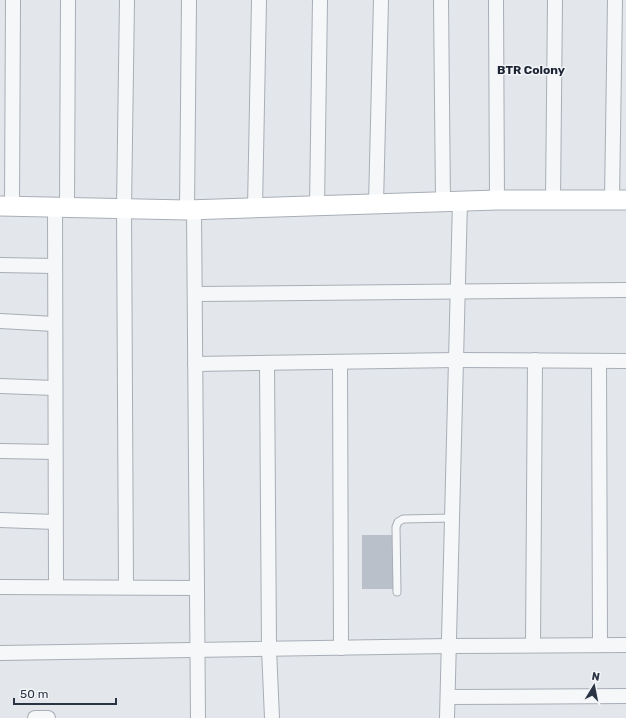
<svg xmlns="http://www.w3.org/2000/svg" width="626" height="718" viewBox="0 0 626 718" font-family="Rubik,sans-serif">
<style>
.building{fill:#bac0c9}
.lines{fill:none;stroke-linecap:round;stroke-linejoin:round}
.lane-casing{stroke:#a8aeb6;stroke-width:9}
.street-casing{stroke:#a8aeb6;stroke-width:16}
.secondary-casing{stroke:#a8aeb6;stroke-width:21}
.lane{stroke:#f6f7f9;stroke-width:7}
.street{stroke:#f6f7f9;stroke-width:14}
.secondary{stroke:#fff;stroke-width:19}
.labels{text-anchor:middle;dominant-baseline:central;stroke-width:3;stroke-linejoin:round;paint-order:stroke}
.neighbourhood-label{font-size:12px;font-weight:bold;fill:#1d2535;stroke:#f3f5f8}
</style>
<rect width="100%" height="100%" fill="#e3e7eb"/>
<polygon class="building" points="362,535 393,535 394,589 362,589"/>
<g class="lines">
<g class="lane-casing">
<polyline id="lane" points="397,592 396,527 398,522 403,519 452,518"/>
</g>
<g class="street-casing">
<g id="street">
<polyline points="441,0 443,202"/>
<polyline points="496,0 497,200"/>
<polyline points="553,200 555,0"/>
<polyline points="612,200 615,0"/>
<polyline points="376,204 381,0"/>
<polyline points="12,206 13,0"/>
<polyline points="317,206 320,0"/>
<polyline points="55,207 56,587"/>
<polyline points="67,207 68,0"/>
<polyline points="255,208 259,0"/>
<polyline points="194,209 198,718"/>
<polyline points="187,210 189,0"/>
<polyline points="0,265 54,266"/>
<polyline points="195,294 626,290"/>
<polyline points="0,321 54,324"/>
<polyline points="599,361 600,645"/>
<polyline points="340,362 341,648"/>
<polyline points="267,363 269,649 272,718"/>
<polyline points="195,364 456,360 626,361"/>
<polyline points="0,386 54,388"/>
<polyline points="0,451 55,452"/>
<polyline points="0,520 55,522"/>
<polyline points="0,587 197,588"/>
<polyline points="126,587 124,208 127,0"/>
<polyline points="533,645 535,360"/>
<polyline points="0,653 449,646 626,645"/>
<polyline points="448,697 626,696"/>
<polyline points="35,718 48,718"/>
<polyline points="447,718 460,201"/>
</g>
</g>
<g class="secondary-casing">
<polyline id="secondary" points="0,206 187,210 497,200 626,200"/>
</g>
<use href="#lane" class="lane"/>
<use href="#street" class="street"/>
<use href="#secondary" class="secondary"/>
</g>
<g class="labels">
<g class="neighbourhood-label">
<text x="531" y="70">BTR Colony</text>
</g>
</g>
<g transform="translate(594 686) rotate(10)" stroke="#f3f5f8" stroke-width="3" paint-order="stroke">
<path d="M0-3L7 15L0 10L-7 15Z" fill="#2b3444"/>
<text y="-6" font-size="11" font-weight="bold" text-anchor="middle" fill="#2b3444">N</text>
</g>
<path d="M14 698v6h102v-6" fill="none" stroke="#2b3444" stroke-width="2"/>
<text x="20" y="698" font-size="12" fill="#2b3444" stroke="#f3f5f8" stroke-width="3" paint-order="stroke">50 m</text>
</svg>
